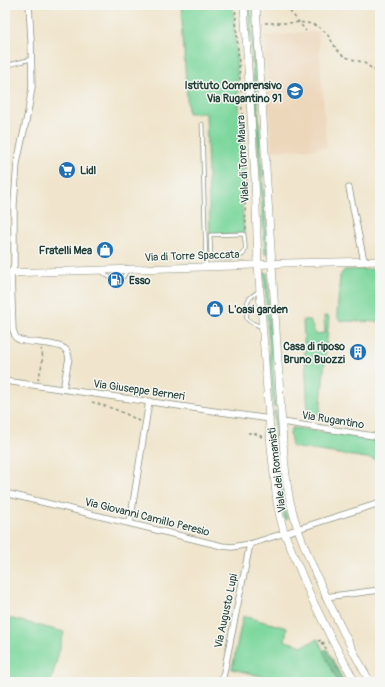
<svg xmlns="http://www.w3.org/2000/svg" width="385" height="687" viewBox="0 0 385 687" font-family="Pangolin,sans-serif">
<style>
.built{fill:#edd7bb}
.green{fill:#7dd79d;stroke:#4e8a68}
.forest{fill:#66b884;stroke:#427a5c}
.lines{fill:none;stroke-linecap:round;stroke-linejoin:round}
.service-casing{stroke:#889180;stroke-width:4.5}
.minor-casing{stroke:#889180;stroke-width:7}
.tertiary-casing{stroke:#889180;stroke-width:8}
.path{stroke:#889180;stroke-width:1.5;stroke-dasharray:3 3;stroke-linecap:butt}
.service{stroke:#fff;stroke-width:3}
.minor{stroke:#fff;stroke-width:5.5}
.tertiary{stroke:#fff;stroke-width:7}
.labels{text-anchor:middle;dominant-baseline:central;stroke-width:3;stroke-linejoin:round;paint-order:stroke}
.poi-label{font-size:11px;font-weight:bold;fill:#1f3d34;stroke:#f6f6f2;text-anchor:end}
.street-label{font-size:11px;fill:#1f3d34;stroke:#f6f6f2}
</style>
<rect width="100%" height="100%" fill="#f6f6f2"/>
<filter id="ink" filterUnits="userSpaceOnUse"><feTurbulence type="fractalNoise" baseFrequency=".025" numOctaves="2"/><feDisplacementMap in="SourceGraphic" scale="8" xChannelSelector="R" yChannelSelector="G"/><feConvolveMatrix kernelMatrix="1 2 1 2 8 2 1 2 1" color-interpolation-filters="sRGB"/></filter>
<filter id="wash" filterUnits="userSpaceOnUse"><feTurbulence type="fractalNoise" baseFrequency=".012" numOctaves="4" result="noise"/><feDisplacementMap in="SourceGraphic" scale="16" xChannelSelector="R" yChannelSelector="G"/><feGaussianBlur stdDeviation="0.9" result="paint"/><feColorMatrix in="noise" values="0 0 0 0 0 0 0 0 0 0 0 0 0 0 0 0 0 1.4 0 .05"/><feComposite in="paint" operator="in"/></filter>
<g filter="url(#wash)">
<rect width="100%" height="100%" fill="#f0e5cc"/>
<polygon class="built" points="318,31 327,148 272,151 264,36"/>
<g class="green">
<polygon points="181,5 233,5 244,186 242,204 244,234 210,235 206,113 188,113"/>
<polygon points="248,5 251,5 263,178 260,178"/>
<polygon points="260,180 263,180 268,254 265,254"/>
<polygon points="380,269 380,322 343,321 339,320 337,315 340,276 344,270"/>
<polygon points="264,273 267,273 276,407 273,407 272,393"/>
<polygon points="324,316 329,317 320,414 308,413 303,320 310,320 315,334 325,333"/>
<path d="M274,411h2l6,69 3,30 3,9 -3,1c-4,-14 -5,-29 -7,-43 -2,-22 -3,-44 -4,-66z"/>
<polygon points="292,428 295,428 380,440 380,460 292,447 290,433"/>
<polygon points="243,616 287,628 285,641 303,646 318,639 338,682 286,682 232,669"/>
<polygon points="5,617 64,632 51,682 5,682"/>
</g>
<polygon class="forest" points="327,649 344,682 338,682 323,651"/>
</g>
<g filter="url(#ink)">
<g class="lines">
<g class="service-casing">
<g id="service">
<polyline points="5,66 31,59"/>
<polyline points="202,124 206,266"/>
<path d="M244,234c0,5 2,11 1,16 -1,11 -26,8 -34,8l-1,-23z"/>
<path d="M101,271c5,5 15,12 22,6 1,-1 3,-5 4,-6"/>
<path d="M259,291c-10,7 -13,8 -12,21 0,2 -1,5 0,7 3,4 10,6 15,8"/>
</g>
</g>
<g class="minor-casing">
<g id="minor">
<path d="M29,5l2,34 1,48 -4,25 -11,51 -3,41v62l-3,7 2,57 3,8 4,2c10,3 39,3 45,9 3,2 3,5 4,9l-6,31"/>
<polyline points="349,188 364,261"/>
<polyline points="5,381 270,419"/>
<polyline points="282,422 380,437"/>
<polyline points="5,493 222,546 232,547 250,544 380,503"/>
<polyline points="130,523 149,401"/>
<polyline points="325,597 380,590"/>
<polyline points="222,682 250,544"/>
</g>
</g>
<g class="tertiary-casing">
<g id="tertiary">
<polyline points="244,5 255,179 258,264 271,447 277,503 280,517 284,532 312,599 330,636 355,682"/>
<path d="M256,5l27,438c2,22 3,45 9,66 5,21 14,41 22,61 17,38 35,75 56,112"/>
<polyline points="5,273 235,266 285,263 380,261"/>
</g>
</g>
<g class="path">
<polyline points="235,5 247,185 245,201 246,231"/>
<polyline points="290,11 306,31"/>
<path d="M265,23c6,0 12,0 18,0 11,0 21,-2 31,2 15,6 16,16 25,27 6,7 16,7 25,11 6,3 9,8 16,9"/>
<polyline points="268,90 285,88"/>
<path d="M38,380c2,-8 7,-23 3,-31"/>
<path d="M92,402c16,5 34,10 48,20"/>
<path d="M248,433c5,0 11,1 15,5"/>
<polyline points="318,641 322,640 326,648 325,648 321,642 319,643"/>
</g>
<use href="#service" class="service"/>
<use href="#minor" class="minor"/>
<use href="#tertiary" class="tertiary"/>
</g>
</g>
<defs>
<g id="school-disc" transform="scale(0.9)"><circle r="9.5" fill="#1f6fb2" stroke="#f6f6f2"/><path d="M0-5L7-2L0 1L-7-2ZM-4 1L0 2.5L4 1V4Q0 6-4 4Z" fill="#fff"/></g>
<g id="supermarket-disc" transform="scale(0.9)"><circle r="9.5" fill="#1f6fb2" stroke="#f6f6f2"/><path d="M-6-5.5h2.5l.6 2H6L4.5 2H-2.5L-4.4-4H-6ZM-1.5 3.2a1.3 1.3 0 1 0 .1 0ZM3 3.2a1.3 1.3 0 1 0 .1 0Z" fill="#fff"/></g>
<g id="shop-disc" transform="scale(0.9)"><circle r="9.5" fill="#1f6fb2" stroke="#f6f6f2"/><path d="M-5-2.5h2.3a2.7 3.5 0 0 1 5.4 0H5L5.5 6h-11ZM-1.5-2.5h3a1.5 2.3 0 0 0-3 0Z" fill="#fff"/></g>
<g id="fuel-disc" transform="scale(0.9)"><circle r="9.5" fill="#1f6fb2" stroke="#f6f6f2"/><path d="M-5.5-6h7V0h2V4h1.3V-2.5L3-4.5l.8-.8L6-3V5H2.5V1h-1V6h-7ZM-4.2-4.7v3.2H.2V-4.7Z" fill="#fff"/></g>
<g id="building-disc" transform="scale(0.9)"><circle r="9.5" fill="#1f6fb2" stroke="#f6f6f2"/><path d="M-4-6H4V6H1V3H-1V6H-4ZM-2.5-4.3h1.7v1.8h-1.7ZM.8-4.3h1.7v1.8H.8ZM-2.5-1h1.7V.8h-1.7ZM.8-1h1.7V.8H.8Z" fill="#fff"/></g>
</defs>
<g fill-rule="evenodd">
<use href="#school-disc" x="295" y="91"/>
<use href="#supermarket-disc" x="67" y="170"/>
<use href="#shop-disc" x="105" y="250"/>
<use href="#fuel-disc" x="116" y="280"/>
<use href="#shop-disc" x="215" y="309"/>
<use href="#building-disc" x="358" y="352"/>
</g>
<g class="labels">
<g class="poi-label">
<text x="282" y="85">Istituto Comprensivo<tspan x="282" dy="13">Via Rugantino 91</tspan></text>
<text x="80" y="170" text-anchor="start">Lidl</text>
<text x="92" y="250">Fratelli Mea</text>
<text x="129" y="280" text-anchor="start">Esso</text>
<text x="228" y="309" text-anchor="start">L'oasi garden</text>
<text x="345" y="346">Casa di riposo<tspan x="345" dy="13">Bruno Buozzi</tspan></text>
</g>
<g class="street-label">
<text transform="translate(243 159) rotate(-93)">Viale di Torre Maura</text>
<text transform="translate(192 256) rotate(-2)">Via di Torre Spaccata</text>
<text transform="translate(139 390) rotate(8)">Via Giuseppe Berneri</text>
<text transform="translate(333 420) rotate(9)">Via Rugantino</text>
<text transform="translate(277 470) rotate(-97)">Viale dei Romanisti</text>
<text transform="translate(147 517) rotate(14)">Via Giovanni Camillo Peresio</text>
<text transform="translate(226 611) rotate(-78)">Via Augusto Lupi</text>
</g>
</g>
<rect width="385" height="687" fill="none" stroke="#f6f6f2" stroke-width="20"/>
</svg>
